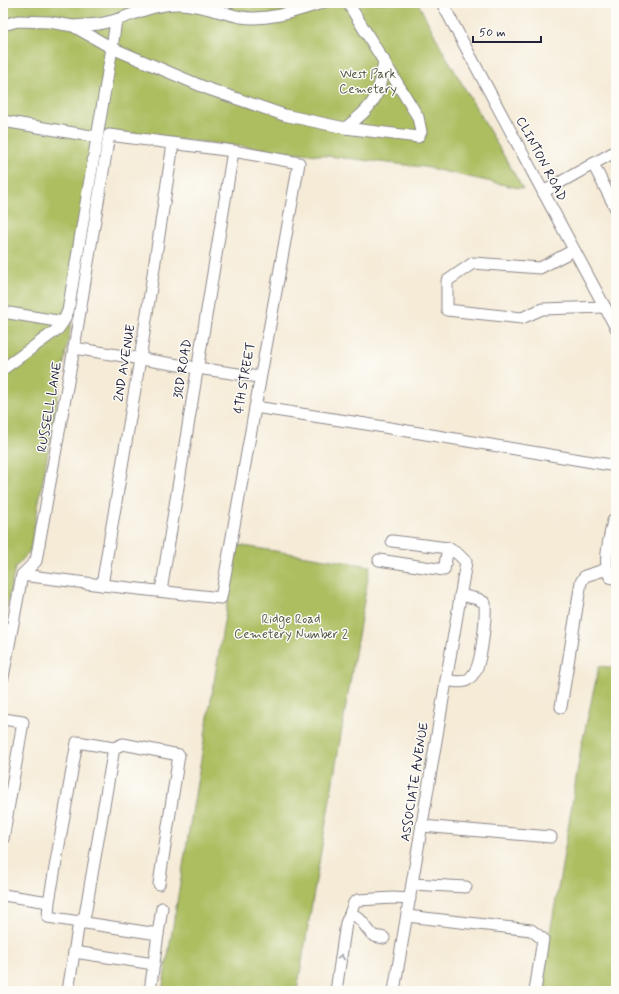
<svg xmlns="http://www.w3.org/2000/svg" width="619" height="994" viewBox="0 0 619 994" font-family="Mynerve,sans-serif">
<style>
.green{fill:#acbe61;stroke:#67704e}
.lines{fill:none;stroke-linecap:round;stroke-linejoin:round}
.minor-casing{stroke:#8c8689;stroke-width:13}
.minor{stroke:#fff;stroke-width:11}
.oneway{stroke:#9c9ca7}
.labels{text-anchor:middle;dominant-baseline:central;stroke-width:3;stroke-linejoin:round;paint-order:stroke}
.park-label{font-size:13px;fill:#525948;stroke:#fdfcf7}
.street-label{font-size:13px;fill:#22223b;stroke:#fdfcf7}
</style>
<rect width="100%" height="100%" fill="#fdfcf7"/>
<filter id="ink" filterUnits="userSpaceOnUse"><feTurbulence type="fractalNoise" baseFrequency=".025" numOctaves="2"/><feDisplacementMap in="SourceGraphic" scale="8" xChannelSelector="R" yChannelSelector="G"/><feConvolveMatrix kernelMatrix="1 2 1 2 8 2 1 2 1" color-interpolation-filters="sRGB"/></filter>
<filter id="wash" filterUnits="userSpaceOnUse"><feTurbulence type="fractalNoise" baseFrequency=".012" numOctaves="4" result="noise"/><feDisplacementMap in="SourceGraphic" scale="16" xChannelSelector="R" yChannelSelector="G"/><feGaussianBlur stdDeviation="0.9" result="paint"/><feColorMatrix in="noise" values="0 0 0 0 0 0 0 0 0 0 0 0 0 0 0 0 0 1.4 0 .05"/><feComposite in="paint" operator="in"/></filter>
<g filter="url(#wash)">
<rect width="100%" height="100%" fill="#f5ebd7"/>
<g class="green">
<polygon points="3,3 418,3 442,49 523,189 424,167 106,131 30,551 15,568 3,627"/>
<polygon points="237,545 370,566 297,991 162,991"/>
<polygon points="599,666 616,668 616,991 539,991 560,878 581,748"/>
</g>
</g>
<g filter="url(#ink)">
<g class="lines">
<g class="minor-casing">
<g id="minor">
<polyline points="442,3 616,328"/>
<path d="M116,20c21,-7 42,-17 65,-16 21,1 40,9 60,13 28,4 55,-6 81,-14"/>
<polyline points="3,25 18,21 49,22 73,26 99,24 116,20 112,48 73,26"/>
<polyline points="3,121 97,137"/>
<path d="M345,128c30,-23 34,-30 39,-68"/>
<polyline points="593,164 616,209"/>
<polyline points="543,192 616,151"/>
<polyline points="574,250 540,268 473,263 447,281 447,310 522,318 542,309 605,307"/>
<polyline points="3,312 63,322 58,329 3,369"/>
<polyline points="63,322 68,311 112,48 206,88 284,115 345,128 418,137 421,132 418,117 348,3"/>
<polyline points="74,348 197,368 259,377"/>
<polyline points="255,407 366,424 616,466"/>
<path d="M613,521c-3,14 -11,44 -3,56l6,2"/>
<polyline points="392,541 448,548 458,554 466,562 394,991"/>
<polyline points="379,560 444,570 448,548"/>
<polyline points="102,585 140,359 173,144"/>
<polyline points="161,591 233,151"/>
<polyline points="3,677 22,575 36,561 74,348 109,135 233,151 299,163 221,598 102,585 22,575"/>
<path d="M446,680c6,1 13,3 19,1 3,-1 7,-5 9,-8 8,-10 12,-56 11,-70l-7,-4 -18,-4"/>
<polyline points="561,707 581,582 585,576 607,569"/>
<polyline points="3,719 23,722 3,839"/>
<polyline points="114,748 123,744 179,755 159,884"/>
<polyline points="422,826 551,837"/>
<polyline points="412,884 466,887"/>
<polyline points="3,895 49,902 48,917 79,922 85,915 114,748 77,742 49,902"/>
<polyline points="350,914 354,903 358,900 393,898 410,899"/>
<polyline points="407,916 531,930 543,939 535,991"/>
<polyline points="158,934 162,908"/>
<polyline points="74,952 154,964"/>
<polyline points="68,991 79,922 158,934 150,991"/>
<path d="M336,991l10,-68 4,-9c12,2 15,15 24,22 3,1 7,1 10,2"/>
</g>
</g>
<use href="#minor" class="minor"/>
</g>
<defs><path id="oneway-chevron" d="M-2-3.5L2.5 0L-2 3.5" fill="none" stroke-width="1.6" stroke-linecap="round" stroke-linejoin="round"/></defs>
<use class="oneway" href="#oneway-chevron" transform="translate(341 957) rotate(-81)"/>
</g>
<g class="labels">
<g class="park-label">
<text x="368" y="74">West Park<tspan x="368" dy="15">Cemetery</tspan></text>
<text x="291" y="619">Ridge Road<tspan x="291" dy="15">Cemetery Number 2</tspan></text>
</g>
<g class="street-label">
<text transform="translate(541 159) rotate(62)">CLINTON ROAD</text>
<text transform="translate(125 363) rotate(-81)">2ND AVENUE</text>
<text transform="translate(183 369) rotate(-81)">3RD ROAD</text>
<text transform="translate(245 378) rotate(-80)">4TH STREET</text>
<text transform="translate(50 407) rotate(-80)">RUSSELL LANE</text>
<text transform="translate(415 782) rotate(-81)">ASSOCIATE AVENUE</text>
</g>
</g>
<rect width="619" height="994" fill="none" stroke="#fdfcf7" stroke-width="16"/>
<path d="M473 36v6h68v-6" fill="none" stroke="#22223b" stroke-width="2"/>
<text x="479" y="36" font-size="12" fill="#22223b" stroke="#fdfcf7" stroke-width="3" paint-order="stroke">50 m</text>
</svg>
